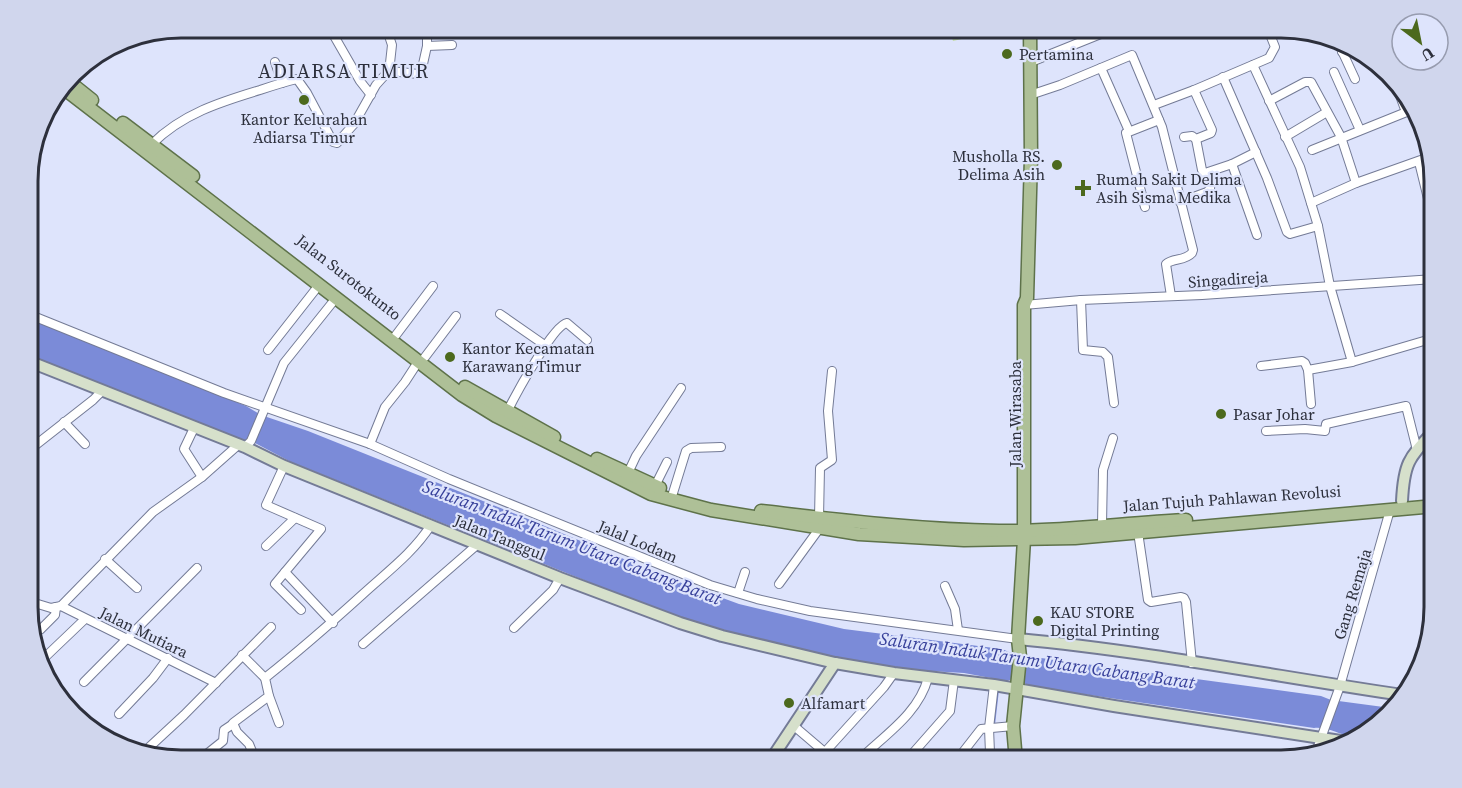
<svg xmlns="http://www.w3.org/2000/svg" width="1462" height="788" viewBox="0 0 1462 788" font-family="'Source Serif 4',serif">
<style>
.green{fill:#c4dda9}
.water{fill:#7b8bd8}
.lines{fill:none;stroke-linecap:round;stroke-linejoin:round}
.stream{stroke:#7b8bd8;stroke-width:2}
.street-casing{stroke:#747b96;stroke-width:10}
.secondary-casing{stroke:#747b96;stroke-width:14}
.primary-casing{stroke:#5e724a;stroke-width:15}
.street{stroke:#fff;stroke-width:8}
.secondary{stroke:#d6e0cb;stroke-width:10}
.primary{stroke:#aec097;stroke-width:12}
.poi-dot{fill:#4c691d;stroke:#dee4fc;stroke-width:2}
.labels{text-anchor:middle;dominant-baseline:central;stroke-width:4.5;stroke-linejoin:round;paint-order:stroke}
.poi-label{font-size:16px;fill:#2d303c;stroke:#dee4fc;text-anchor:start}
.street-label{font-size:16px;fill:#2d303c;stroke:#dee4fc}
.water-label{font-size:18px;font-style:italic;fill:#37409a;stroke:#dee4fc}
.quarter-label{font-size:20px;letter-spacing:1.5px;fill:#2d303c;stroke:#dee4fc}
.rim{fill:none;stroke:#2d303c;stroke-width:3}
</style>
<rect width="100%" height="100%" fill="#dee4fc"/>
<polygon class="green" points="949,27 1014,27 953,41"/>
<path class="water" d="M28,316l218,90 15,9 47,16 220,88 151,63 60,22 105,25 158,20 25,11 14,-2 280,38 10,4 60,8c-16,18 -22,35 -49,26 -10,-3 -17,-7 -28,-6l-286,-42c-6,-6 -14,-8 -21,-5l-43,-8 -69,-4 -60,-9 -114,-28 -70,-25 -360,-145 -40,-21h-17l-206,-84z"/>
<g class="lines">
<g class="stream">
<polyline points="994,725 998,690"/>
<polyline points="993,752 995,761"/>
</g>
<g class="street-casing">
<g id="street">
<polyline points="329,27 360,81 371,95"/>
<polyline points="386,27 392,45 389,72"/>
<polyline points="284,28 288,27"/>
<polyline points="1337,40 1355,79"/>
<polyline points="427,46 452,45"/>
<polyline points="1342,52 1354,46"/>
<polyline points="275,62 282,83"/>
<polyline points="1031,62 1118,27"/>
<polyline points="1253,65 1300,167 1318,226"/>
<polyline points="1101,68 1129,131"/>
<polyline points="1334,72 1360,130"/>
<polyline points="1223,77 1267,178 1287,232 1290,234 1318,226 1330,286 1352,362"/>
<polyline points="1395,82 1406,112"/>
<path d="M1030,95l30,-10 72,-30 30,72 31,123 -1,3c-7,8 -19,5 -26,11l5,32"/>
<polyline points="1269,101 1305,82 1311,82 1341,137 1356,183"/>
<polyline points="1154,105 1194,90 1269,58 1275,47 1267,27"/>
<polyline points="1184,137 1192,136 1196,139 1211,133 1212,130 1194,90"/>
<polyline points="1285,137 1327,112"/>
<polyline points="1196,139 1202,170 1205,173 1232,164 1256,152"/>
<path d="M152,144c30,-30 68,-42 108,-54 12,-4 24,-8 37,-11l10,14 26,49 4,1 17,-19 22,-39 9,-10 6,-4 27,3 3,-1 6,-27v-19"/>
<polyline points="1312,150 1414,109"/>
<polyline points="1419,162 1434,223"/>
<polyline points="1232,164 1257,235"/>
<polyline points="1180,202 1207,192 1210,189 1211,178"/>
<polyline points="1311,203 1356,183 1432,156"/>
<polyline points="1145,207 1126,133 1159,120"/>
<polyline points="1081,300 1083,350 1103,352 1108,357 1114,403"/>
<polyline points="1024,305 1081,300 1202,295 1434,279"/>
<polyline points="28,314 224,393 370,444 449,479 710,585 757,599 810,611 1018,639"/>
<polyline points="500,314 546,346"/>
<polyline points="396,335 433,286"/>
<polyline points="268,350 319,285"/>
<polyline points="425,357 456,316"/>
<polyline points="1261,366 1302,361 1305,363 1308,370 1311,404"/>
<polyline points="1308,370 1352,362 1434,338"/>
<path d="M507,412c8,-16 46,-87 60,-89l20,17"/>
<polyline points="64,422 85,444"/>
<polyline points="194,428 184,449 202,477"/>
<polyline points="1266,431 1305,429 1325,431 1326,424 1406,406 1417,450"/>
<polyline points="370,444 385,407 405,382 418,362"/>
<polyline points="245,447 251,441 284,363 336,298"/>
<polyline points="28,451 93,400 101,392"/>
<polyline points="284,466 266,505 321,529 285,572 333,623"/>
<polyline points="628,473 636,456 681,388"/>
<polyline points="655,486 667,462"/>
<polyline points="673,493 686,451 691,448 721,447"/>
<polyline points="819,518 820,468 832,460 828,411 832,371"/>
<polyline points="1102,525 1103,470 1113,438"/>
<polyline points="1138,532 1148,600 1151,602 1181,597 1184,598 1186,602 1192,663"/>
<polyline points="266,546 295,518"/>
<polyline points="105,559 137,588"/>
<polyline points="285,572 275,584 301,610"/>
<polyline points="779,584 819,529"/>
<polyline points="945,586 955,609 958,630"/>
<polyline points="738,593 745,572"/>
<polyline points="28,601 51,608 61,606 153,512 202,477 237,446"/>
<polyline points="61,606 216,683"/>
<polyline points="514,628 553,590 560,578"/>
<polyline points="40,630 55,615 56,607"/>
<polyline points="363,644 478,544"/>
<polyline points="242,655 265,678"/>
<polyline points="41,661 85,619"/>
<polyline points="84,682 197,568"/>
<polyline points="269,696 279,723"/>
<polyline points="119,714 153,678 168,658"/>
<polyline points="794,726 835,761"/>
<polyline points="144,752 184,715 271,627"/>
<polyline points="825,752 884,687 894,673"/>
<polyline points="1316,752 1340,686 1390,510"/>
<polyline points="990,753 989,728 994,685"/>
<polyline points="198,761 223,741 224,730 233,724"/>
<path d="M256,761l-7,-17 -12,-12 -4,-9 36,-27 -4,-18c34,-27 66,-55 98,-84 24,-22 50,-41 68,-69"/>
<path d="M858,761c25,-25 60,-46 70,-83"/>
<polyline points="906,761 950,711 954,680"/>
<polyline points="956,761 981,729 1013,726"/>
</g>
</g>
<g class="secondary-casing">
<g id="secondary">
<polyline points="28,361 245,447 284,466 560,578 680,623 722,636 835,663 894,673 994,685 1114,706 1347,742"/>
<path d="M1402,501c2,-39 7,-43 32,-70"/>
<path d="M1018,639c128,12 256,37 384,56"/>
<polyline points="770,761 835,663"/>
</g>
</g>
<g class="primary-casing">
<g id="primary">
<polyline points="67,80 92,100"/>
<polyline points="62,87 462,395 496,416 651,494 711,510 859,534 964,540 1075,538 1435,506"/>
<polyline points="123,123 193,176"/>
<polyline points="465,387 554,437"/>
<polyline points="597,459 660,488"/>
<path d="M761,511c79,9 158,19 238,20 61,1 126,-8 187,-11"/>
<polyline points="1016,761 1013,726 1020,657 1018,639 1024,539 1024,305 1027,298 1031,158 1030,27"/>
</g>
</g>
<use href="#street" class="street"/>
<use href="#secondary" class="secondary"/>
<use href="#primary" class="primary"/>
</g>
<g class="poi-dot">
<circle cx="1007" cy="54" r="6"/>
<circle cx="304" cy="100" r="6"/>
<circle cx="1057" cy="165" r="6"/>
<path d="M1080 179h6v6h6v6h-6v6h-6v-6h-6v-6h6z"/>
<circle cx="450" cy="357" r="6"/>
<circle cx="1221" cy="414" r="6"/>
<circle cx="1038" cy="621" r="6"/>
<circle cx="789" cy="703" r="6"/>
</g>
<g class="labels">
<g class="poi-label">
<text x="1019" y="54">Pertamina</text>
<text x="304" y="119" text-anchor="middle">Kantor Kelurahan<tspan x="304" dy="18">Adiarsa Timur</tspan></text>
<text x="1045" y="156" text-anchor="end">Musholla RS.<tspan x="1045" dy="18">Delima Asih</tspan></text>
<text x="1096" y="179">Rumah Sakit Delima<tspan x="1096" dy="18">Asih Sisma Medika</tspan></text>
<text x="462" y="348">Kantor Kecamatan<tspan x="462" dy="18">Karawang Timur</tspan></text>
<text x="1233" y="414">Pasar Johar</text>
<text x="1050" y="612">KAU STORE<tspan x="1050" dy="18">Digital Printing</tspan></text>
<text x="801" y="703">Alfamart</text>
</g>
<g class="street-label">
<text transform="translate(349 277) rotate(38)">Jalan Surotokunto</text>
<text transform="translate(1228 279) rotate(-4)">Singadireja</text>
<text transform="translate(1015 414) rotate(-90)">Jalan Wirasaba</text>
<text transform="translate(1232 498) rotate(-4)">Jalan Tujuh Pahlawan Revolusi</text>
<text transform="translate(500 537) rotate(22)">Jalan Tanggul</text>
<text transform="translate(638 541) rotate(23)">Jalal Lodam</text>
<text transform="translate(1352 594) rotate(-73)">Gang Remaja</text>
<text transform="translate(144 632) rotate(26)">Jalan Mutiara</text>
</g>
<g class="water-label">
<text transform="translate(572 542) rotate(21)">Saluran Induk Tarum Utara Cabang Barat</text>
<text transform="translate(1037 660) rotate(8)">Saluran Induk Tarum Utara Cabang Barat</text>
</g>
<g class="quarter-label">
<text x="344" y="71">ADIARSA TIMUR</text>
</g>
</g>
<path d="M0 0H1462V788H0ZM181 38H1281A143 143 0 0 1 1424 181V607A143 143 0 0 1 1281 750H181A143 143 0 0 1 38 607V181A143 143 0 0 1 181 38Z" fill="#d0d6ed" fill-rule="evenodd"/>
<path class="rim" d="M181 38H1281A143 143 0 0 1 1424 181V607A143 143 0 0 1 1281 750H181A143 143 0 0 1 38 607V181A143 143 0 0 1 181 38Z"/>
<g transform="translate(1420 42) rotate(148)"><circle r="28" fill="#dee4fc" stroke="#979caf" stroke-width="1.5"/>
<path d="M0-4.5L10 22L0 15L-10 22Z" fill="#4c691d"/>
<text y="-9" font-size="16" font-weight="bold" text-anchor="middle" fill="#2d303c">U</text>
</g>
</svg>
